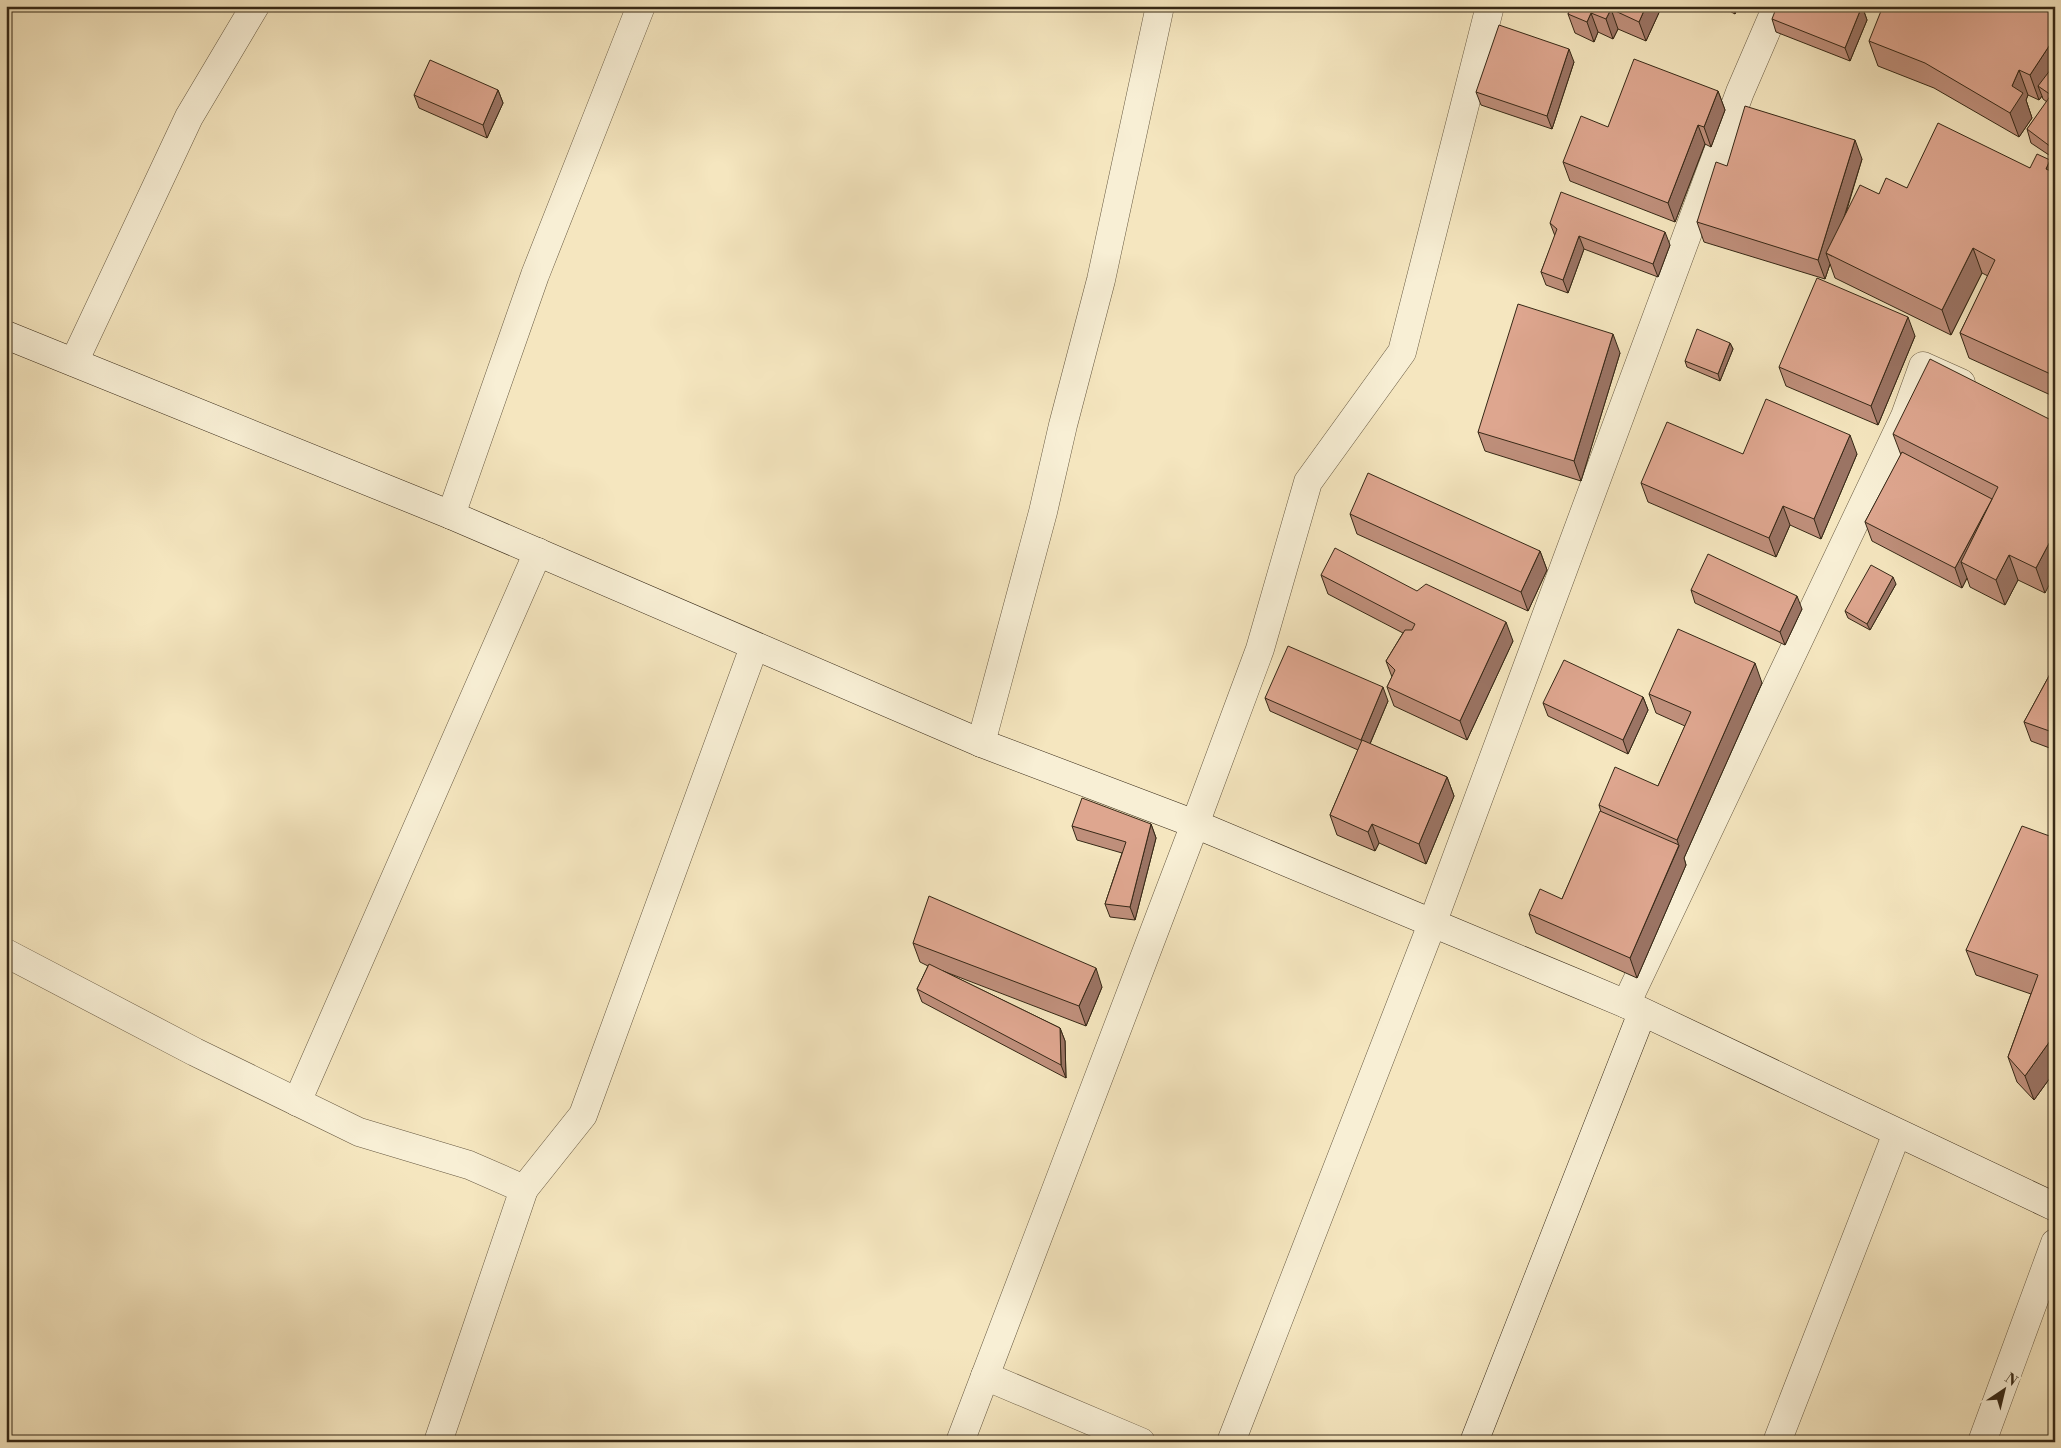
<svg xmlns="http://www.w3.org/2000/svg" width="2061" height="1448" viewBox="0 0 2061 1448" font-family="'Libre Bodoni',serif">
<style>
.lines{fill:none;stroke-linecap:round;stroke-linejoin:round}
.street-casing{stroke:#665840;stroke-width:29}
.secondary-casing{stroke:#362816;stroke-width:29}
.street{stroke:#f8efd5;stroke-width:28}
.secondary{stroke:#f8efd5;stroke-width:28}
.wall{fill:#bf8f7b;stroke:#362816}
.shaded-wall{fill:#9b7464;stroke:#362816}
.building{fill:#dea68f;stroke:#362816}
</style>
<rect width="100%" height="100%" fill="#f5e6bf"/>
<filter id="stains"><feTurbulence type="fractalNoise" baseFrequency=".004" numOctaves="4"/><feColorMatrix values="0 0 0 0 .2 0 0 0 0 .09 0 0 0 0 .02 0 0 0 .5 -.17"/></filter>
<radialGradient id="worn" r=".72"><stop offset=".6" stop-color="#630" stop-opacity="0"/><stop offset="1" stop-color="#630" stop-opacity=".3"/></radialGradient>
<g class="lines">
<g class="street-casing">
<g id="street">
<polyline points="74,362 189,117 255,6"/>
<polyline points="451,515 535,275 641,6"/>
<polyline points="981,743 1043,512 1063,425 1101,280 1160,6"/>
<polyline points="6,953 195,1052 359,1132 469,1165 524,1189 583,1115 754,647"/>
<polyline points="1626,1004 1905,416 1923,366 1961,383"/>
<polyline points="297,1102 538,552"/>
<polyline points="985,1376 1141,1442"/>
<polyline points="438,1442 524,1189"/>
<polyline points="960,1442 1195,824 1260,649 1308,482 1402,352 1490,6"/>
<polyline points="1231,1442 1432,924 1740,92 1777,6"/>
<polyline points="1777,1442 1897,1133"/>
<polyline points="1982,1442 2055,1243"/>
</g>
</g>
<g class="secondary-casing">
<g id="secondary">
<polyline points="6,335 451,515 981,743 1195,824 1576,983 1626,1004 2055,1207"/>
<polyline points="1474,1442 1642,1013"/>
</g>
</g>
<use href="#street" class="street"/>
<use href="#secondary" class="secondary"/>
</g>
<g class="wall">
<polygon points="1572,6 1662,6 1646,41 1618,29 1613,39 1598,32 1594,42 1575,33 1568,14"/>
<polygon points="1720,6 1738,6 1735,14"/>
<polygon points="1862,6 1867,20 1850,61 1776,32 1772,19"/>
<polygon points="2055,6 2055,159 2031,143 2027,129 2047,102 2043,99 2042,96 2039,100 2028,95 2026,100 2032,118 2019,137 1934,88 1878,66 1869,41"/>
<polygon points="1574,62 1552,129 1481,105 1476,92"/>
<polygon points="498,90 503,103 487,138 419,108 414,95"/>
<polygon points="1718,91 1725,110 1711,147 1705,144 1675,222 1570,181 1563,162 1608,127"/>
<polygon points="1862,159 1846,213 1879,194 1907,188 2030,168 2055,172 2055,397 1969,358 1960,333 1988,276 1982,273 1951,335 1835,278 1830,264 1825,279 1704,242 1697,222 1727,166"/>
<polygon points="1550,223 1670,245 1658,277 1584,249 1568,293 1546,285 1541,272 1555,236"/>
<polygon points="1915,336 1878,425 1786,386 1779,367"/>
<polygon points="1730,343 1733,349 1720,381 1687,367 1685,361"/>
<polygon points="1620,353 1581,481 1485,451 1478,432"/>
<polygon points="2055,422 2045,593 2018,580 2005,605 1970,587 1967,578 1962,588 1872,541 1865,522 1901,455 1893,434"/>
<polygon points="1743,454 1857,454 1821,539 1790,525 1776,557 1648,502 1641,483"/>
<polygon points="1350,514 1540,551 1547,570 1528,611 1357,534"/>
<polygon points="1321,575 1513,641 1467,740 1394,706 1387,687 1392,677 1386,661 1403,633 1328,594"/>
<polygon points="1896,584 1870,630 1848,618 1845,611"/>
<polygon points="1691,590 1802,609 1785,645 1695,603"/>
<polygon points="2055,665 2055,750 2031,741 2024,722"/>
<polygon points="1762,683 1684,858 1686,865 1637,978 1536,933 1529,914 1562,899 1601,812 1599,805 1658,786 1685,726 1656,713 1649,694"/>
<polygon points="1643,697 1648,710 1628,754 1548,716 1543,703"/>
<polygon points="1265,698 1388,701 1370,744 1447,777 1454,796 1426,864 1379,843 1375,851 1337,835 1330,815 1358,750 1270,711"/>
<polygon points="1151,824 1156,838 1135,920 1110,917 1105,904 1122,853 1077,840 1072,826"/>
<polygon points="2055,838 2055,1071 2034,1100 2017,1082 2008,1057 2031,994 1976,975 1966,950"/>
<polygon points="913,943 1102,987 1086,1026 943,971 1060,1028 1065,1041 1066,1078 922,1002 917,989 928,966 920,962"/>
</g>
<g class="shaded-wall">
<polygon points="1646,6 1662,6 1646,41 1639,22"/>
<polygon points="1732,6 1738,6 1735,14"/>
<polygon points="1862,6 1867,20 1850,61 1845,48"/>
<polygon points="1611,9 1618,29 1613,39 1606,19"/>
<polygon points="1591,13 1598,32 1594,42 1587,22"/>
<polygon points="2055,37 2055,76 2038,86 2042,96 2039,100 2030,75"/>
<polygon points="1569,49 1574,62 1552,129 1547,116"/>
<polygon points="2019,70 2028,95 2026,100 2032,118 2019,137 2010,113 2012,86"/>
<polygon points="498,90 503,103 487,138 483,125"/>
<polygon points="1718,91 1725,110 1711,147 1704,127"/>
<polygon points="1698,125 1705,144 1675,222 1668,203"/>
<polygon points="1855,140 1862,159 1832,256 1826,253 1830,264 1825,279 1818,260"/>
<polygon points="2050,160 2055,172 2055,194 2046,169"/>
<polygon points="1665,232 1670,245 1658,277 1653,264"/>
<polygon points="1579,236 1584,249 1568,293 1563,280"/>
<polygon points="1973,248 1982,273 1951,335 1942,310"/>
<polygon points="2055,272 2055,296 2050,282"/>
<polygon points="1908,317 1915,336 1878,425 1871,406"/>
<polygon points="1613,334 1620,353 1581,481 1574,461"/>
<polygon points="1730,343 1733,349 1720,381 1718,374"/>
<polygon points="1850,435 1857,454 1821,539 1814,519"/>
<polygon points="1992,499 1999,518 1961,562 1967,578 1962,588 1955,568"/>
<polygon points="1783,506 1790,525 1776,557 1769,538"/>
<polygon points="2055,532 2055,574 2045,593 2036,568"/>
<polygon points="1540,551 1547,570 1528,611 1521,592"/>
<polygon points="2009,555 2018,580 2005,605 1996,580"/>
<polygon points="1893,577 1896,584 1870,630 1867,624"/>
<polygon points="1797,596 1802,609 1785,645 1780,632"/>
<polygon points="1506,622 1513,641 1467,740 1460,721"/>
<polygon points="1755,663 1762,683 1684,858 1686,865 1637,978 1630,958 1679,846 1677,840"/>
<polygon points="1383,687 1388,701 1366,753 1361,740"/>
<polygon points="1643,697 1648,710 1628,754 1623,740"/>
<polygon points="1447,777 1454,796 1426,864 1419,844"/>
<polygon points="1151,824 1156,838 1135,920 1130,907"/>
<polygon points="1372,824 1379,843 1375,851 1368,832"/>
<polygon points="1096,968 1102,987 1086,1026 1079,1006"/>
<polygon points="1060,1028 1065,1041 1066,1078 1061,1065"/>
<polygon points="2055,1034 2055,1071 2034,1100 2025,1076"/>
</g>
<g class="building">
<polygon points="1572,6 1646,6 1639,22 1611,9 1606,19 1591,13 1587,22 1568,14"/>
<polygon points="1777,6 1862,6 1845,48 1772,19"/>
<polygon points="1883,6 2055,6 2055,37 2030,75 2019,70 2012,86 2023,93 2010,113 1925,63 1869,41"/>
<polygon points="1499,25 1569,49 1547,116 1476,92"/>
<polygon points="1634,59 1718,91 1704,127 1698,125 1668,203 1563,162 1581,116 1608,127"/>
<polygon points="430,60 498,90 483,125 414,95"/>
<polygon points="2051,69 2055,72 2055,150 2027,129 2051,95 2038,86"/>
<polygon points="1745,106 1855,140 1818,260 1697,222 1716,162 1727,166"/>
<polygon points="1938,123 2030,168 2037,154 2050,160 2046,169 2055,173 2055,272 2050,282 2055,285 2055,376 1960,333 1995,260 1973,248 1942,310 1826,253 1860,185 1879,194 1886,178 1907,188"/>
<polygon points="1561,192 1665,232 1653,264 1579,236 1563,280 1541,272 1557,229 1550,223"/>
<polygon points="1817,278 1908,317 1871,406 1779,367"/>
<polygon points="1518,304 1613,334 1574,461 1478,432"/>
<polygon points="1697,329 1730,343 1718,374 1685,361"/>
<polygon points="1930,359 2055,422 2055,532 2036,568 2009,555 1996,580 1961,562 1998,487 1893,434"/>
<polygon points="1766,399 1850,435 1814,519 1783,506 1769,538 1641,483 1667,422 1743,454"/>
<polygon points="1902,452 1992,499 1955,568 1865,522"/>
<polygon points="1368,473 1540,551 1521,592 1350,514"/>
<polygon points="1335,548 1417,591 1426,584 1506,622 1460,721 1387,687 1395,670 1386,661 1405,630 1412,630 1415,624 1321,575"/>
<polygon points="1708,554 1797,596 1780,632 1691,590"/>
<polygon points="1871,565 1893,577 1867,624 1845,611"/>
<polygon points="1678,629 1755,663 1677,840 1599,805 1615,767 1658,786 1691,712 1649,694"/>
<polygon points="1288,646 1383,687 1361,740 1265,698"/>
<polygon points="1564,660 1643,697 1623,740 1543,703"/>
<polygon points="2055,665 2055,733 2024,722"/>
<polygon points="1362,740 1447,777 1419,844 1372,824 1368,832 1330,815"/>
<polygon points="1082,798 1151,824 1130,907 1105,904 1126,842 1072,826"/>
<polygon points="1600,811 1679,845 1630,958 1529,914 1540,889 1562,899"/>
<polygon points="2022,826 2055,838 2055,1034 2025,1076 2008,1057 2038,975 1966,950"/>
<polygon points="929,896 1096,968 1079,1006 913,943"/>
<polygon points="929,964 1060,1028 1061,1065 917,989"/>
</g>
<rect width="2061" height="1448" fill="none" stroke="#f5e6bf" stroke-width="25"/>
<rect x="8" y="8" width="2046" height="1433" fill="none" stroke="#362816" stroke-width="2.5"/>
<rect x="12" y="12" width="2036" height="1423" fill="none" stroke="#362816"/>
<g transform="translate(2004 1390) rotate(35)" stroke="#f8efd5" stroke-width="4" paint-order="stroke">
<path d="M0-4L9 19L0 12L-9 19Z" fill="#362816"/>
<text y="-8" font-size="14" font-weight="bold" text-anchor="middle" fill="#362816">N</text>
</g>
<rect width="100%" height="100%" filter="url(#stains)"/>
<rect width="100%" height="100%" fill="url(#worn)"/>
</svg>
